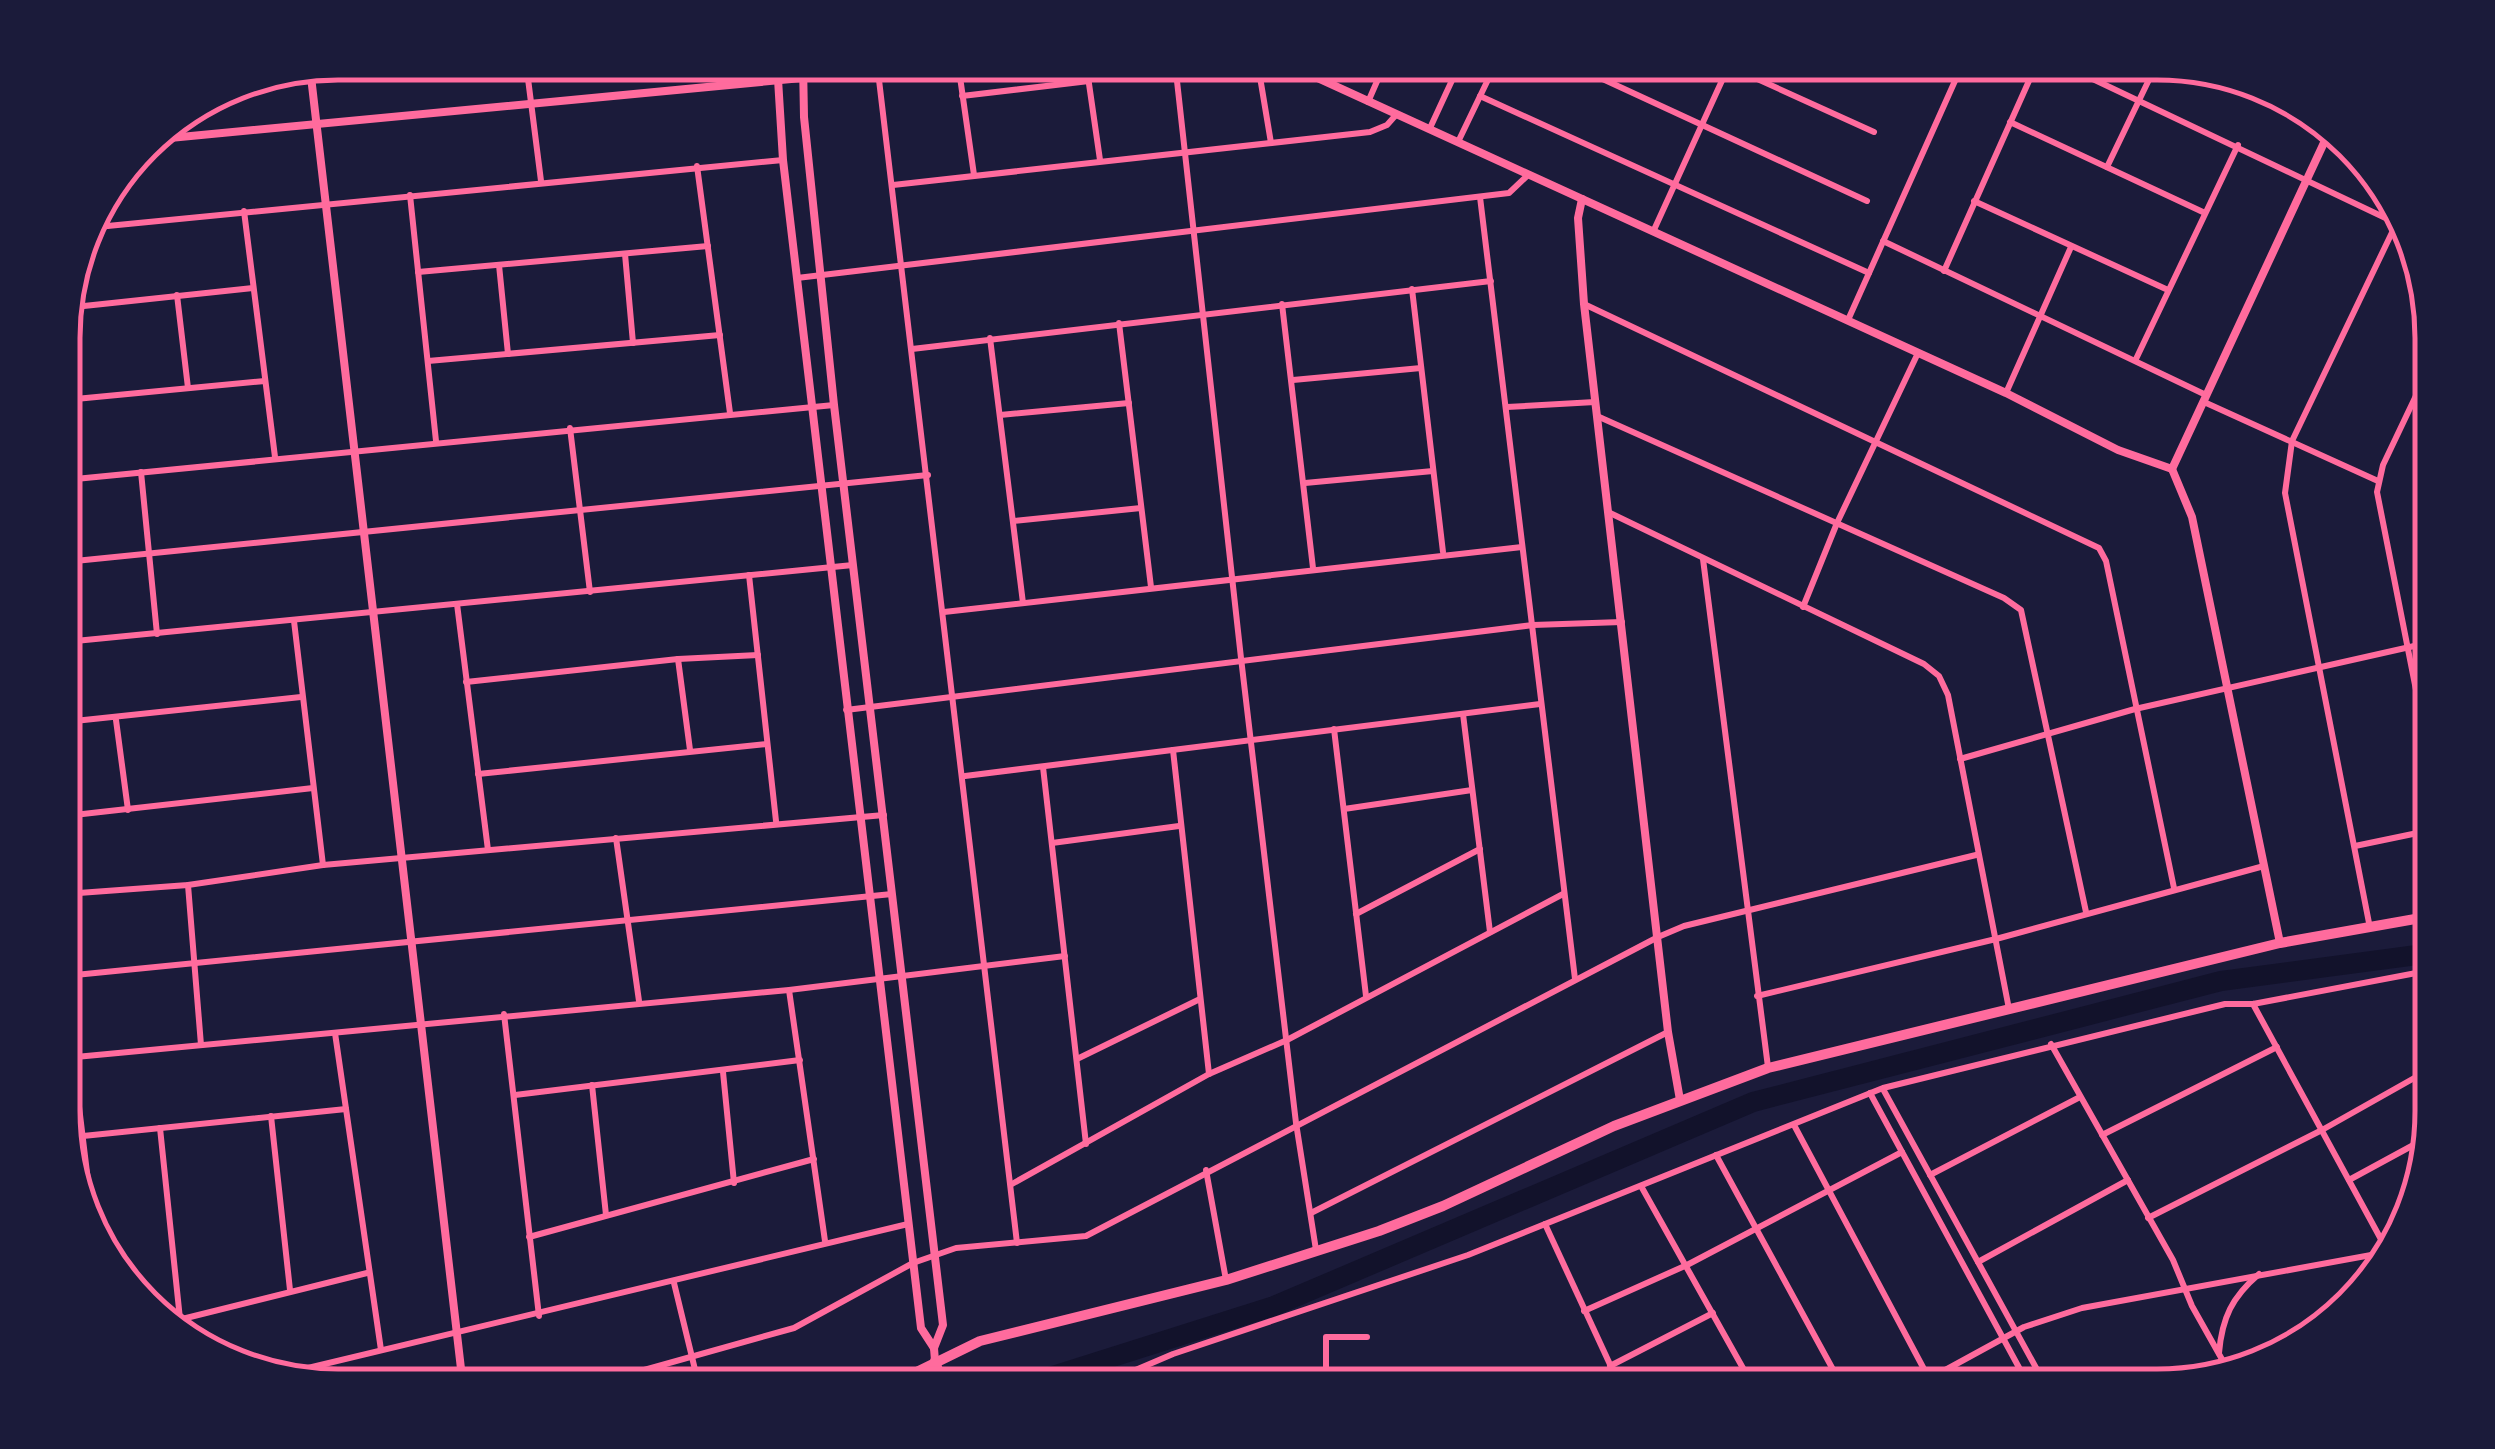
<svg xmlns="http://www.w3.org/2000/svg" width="2495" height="1449" viewBox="0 0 2495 1449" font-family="Figtree,sans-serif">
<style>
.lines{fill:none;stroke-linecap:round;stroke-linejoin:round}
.river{stroke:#12122b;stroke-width:20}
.minor{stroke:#ff6b9d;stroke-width:6}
.tertiary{stroke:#ff6b9d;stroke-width:8}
.primary{stroke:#ff6b9d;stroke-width:10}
.rim{fill:none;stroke:#ff6b9d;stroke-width:5}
</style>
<rect width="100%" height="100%" fill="#1b1b3a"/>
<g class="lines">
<polyline class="river" points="1021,1386 1274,1306 1753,1102 2221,981 2432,953"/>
<g class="minor">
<polyline points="526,63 541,181"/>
<polyline points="877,63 1017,1243"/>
<polyline points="958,63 974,175"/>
<polyline points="1086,63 1100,160"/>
<polyline points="1175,63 1241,658 1296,1123 1316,1250"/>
<polyline points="1262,63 1259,71 1271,143"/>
<polyline points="1426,63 1454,76"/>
<polyline points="1568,63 1867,201"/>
<polyline points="1722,63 1874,132"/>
<polyline points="1883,63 1907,73"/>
<polyline points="2059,63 2396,223"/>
<polyline points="962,96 1089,81"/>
<polyline points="1480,96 1869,273"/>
<polyline points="1368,102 1385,63"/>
<polyline points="2010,122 2205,213"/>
<polyline points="1430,128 1460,63"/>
<polyline points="1458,142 1496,63"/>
<polyline points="697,166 730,413"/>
<polyline points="2107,167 2157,63"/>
<polyline points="893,185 1370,132 1387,125 1395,116"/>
<polyline points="410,195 436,441"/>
<polyline points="1480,197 1575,979"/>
<polyline points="104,199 107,226"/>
<polyline points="1974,201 2168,290"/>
<polyline points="244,211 275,457"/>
<polyline points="87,228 783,160"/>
<polyline points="1653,232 1730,63"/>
<polyline points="1883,241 2206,395"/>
<polyline points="625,254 633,343"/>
<polyline points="499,265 508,354"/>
<polyline points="1944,271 2037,63"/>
<polyline points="418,272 708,246"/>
<polyline points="797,278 1509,193 1528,175"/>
<polyline points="1412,289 1443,552"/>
<polyline points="177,295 188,388"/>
<polyline points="1282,304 1313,568"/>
<polyline points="1584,304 2099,548 2106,561 2174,888"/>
<polyline points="68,307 76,399"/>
<polyline points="65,308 253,288"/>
<polyline points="1848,320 1963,63"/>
<polyline points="1119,323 1151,587"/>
<polyline points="990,338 1023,603"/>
<polyline points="912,349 1491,281"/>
<polyline points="2136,359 2238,145"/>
<polyline points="428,361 720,335"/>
<polyline points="2432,362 2383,465 2377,492 2432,771"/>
<polyline points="1293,380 1421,368"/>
<polyline points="2006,393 2071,247"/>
<polyline points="65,400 265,381"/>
<polyline points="2204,402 2378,481"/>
<polyline points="1507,407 1595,402"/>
<polyline points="1000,415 1129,403"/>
<polyline points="1597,416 2004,598 2021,610 2086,912"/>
<polyline points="570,428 590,592"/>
<polyline points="141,472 157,634"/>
<polyline points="65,480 834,405"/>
<polyline points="1305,483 1433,471"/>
<polyline points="1608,512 1924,664 1939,676 1948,695 2009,1009"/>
<polyline points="1013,521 1141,508"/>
<polyline points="1703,559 1768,1067"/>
<polyline points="65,562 928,475"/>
<polyline points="749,575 776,821"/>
<polyline points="457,604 488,850"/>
<polyline points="1803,607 1837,523 1918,353"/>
<polyline points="944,612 1522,547"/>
<polyline points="294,621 323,865"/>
<polyline points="65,642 853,565"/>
<polyline points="678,659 690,750"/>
<polyline points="466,682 678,659 758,655"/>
<polyline points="846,710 1533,625 1622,622"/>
<polyline points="1463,714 1490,932"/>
<polyline points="116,720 128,810"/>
<polyline points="65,722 301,697"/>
<polyline points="1334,729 1366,996"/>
<polyline points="1173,750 1209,1074"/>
<polyline points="1960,759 2135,709 2432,642"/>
<polyline points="1043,767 1086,1144"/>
<polyline points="478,774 767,744"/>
<polyline points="965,776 1540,704"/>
<polyline points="1344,809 1472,790"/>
<polyline points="65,816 313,788"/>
<polyline points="616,838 639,1001"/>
<polyline points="1052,843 1179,826"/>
<polyline points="2355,846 2432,830"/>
<polyline points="188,885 201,1045"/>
<polyline points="65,894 188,885 323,865 884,815"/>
<polyline points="1356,914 1480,849"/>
<polyline points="2370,928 2285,493 2292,441 2398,220"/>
<polyline points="65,976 892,894"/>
<polyline points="789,990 825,1241"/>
<polyline points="1757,996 1996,939 2264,866"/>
<polyline points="2253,1004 2389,1254"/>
<polyline points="504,1014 539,1316"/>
<polyline points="335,1033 381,1350"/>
<polyline points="2051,1044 2173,1260 2192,1306 2228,1370"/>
<polyline points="73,1057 93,1222"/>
<polyline points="65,1058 789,990 1065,956"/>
<polyline points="1077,1059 1200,999"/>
<polyline points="723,1072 734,1183"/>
<polyline points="592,1085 606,1215"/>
<polyline points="1883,1089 2046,1386"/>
<polyline points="1870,1093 2029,1386"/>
<polyline points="515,1095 800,1060"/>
<polyline points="271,1116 290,1290"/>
<polyline points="1794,1125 1933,1386"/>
<polyline points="160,1128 180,1319"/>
<polyline points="2102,1135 2277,1047"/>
<polyline points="83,1136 346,1109"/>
<polyline points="1716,1155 1842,1386"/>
<polyline points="1206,1170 1226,1280"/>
<polyline points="1930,1175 2080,1097"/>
<polyline points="2349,1180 2430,1136"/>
<polyline points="1012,1184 1209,1074 1287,1040 1563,894"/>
<polyline points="1641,1186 1753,1386"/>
<polyline points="1311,1213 1668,1032"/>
<polyline points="2148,1218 2322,1130 2432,1068"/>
<polyline points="1545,1224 1620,1386"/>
<polyline points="529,1237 814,1159"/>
<polyline points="1978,1262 2128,1180"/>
<polyline points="674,1283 699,1386"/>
<polyline points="1584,1311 1687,1265 1902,1152"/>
<polyline points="170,1322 367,1273"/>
<path d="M2219,1353c3,-35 13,-56 40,-79"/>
<polyline points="2280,1354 2303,1342"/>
<polyline points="1610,1366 1713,1313"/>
<polyline points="287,1373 908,1224"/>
<polyline points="587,1386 794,1328 913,1263 956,1248 1086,1236 1658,937 1684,926 1976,855"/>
<polyline points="1098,1386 1173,1354 1468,1255 1883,1088 2225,1004 2253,1004 2432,970"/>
<polyline points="1326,1386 1326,1337 1367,1337"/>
<polyline points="1916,1386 2024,1327 2082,1308 2393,1251"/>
</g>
<g class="tertiary">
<polyline points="777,63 783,160 921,1328 934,1348 935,1361"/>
<polyline points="803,63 804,117 834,405 943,1325 934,1348"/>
<polyline points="1285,63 2006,393 2118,450 2172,469"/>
<polyline points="310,68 463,1386"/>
<polyline points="149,140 802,78"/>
<polyline points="1582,199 1578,218 1584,304 1668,1032 1680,1100"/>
<polyline points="2172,469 2192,517 2280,943"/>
<polyline points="2172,469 2329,132"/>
</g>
<g class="primary">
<polyline points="935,1361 943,1386"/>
<polyline points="888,1386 980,1341 1226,1280 1379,1231 1443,1206 1614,1126 1768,1068 2280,943 2432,916"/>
</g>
</g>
<path d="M0 0H2495V1449H0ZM338 80H2157A258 258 0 0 1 2415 338V1111A258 258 0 0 1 2157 1369H338A258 258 0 0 1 80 1111V338A258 258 0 0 1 338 80Z" fill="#1b1b3a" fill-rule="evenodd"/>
<path class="rim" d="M338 80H2157A258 258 0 0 1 2415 338V1111A258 258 0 0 1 2157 1369H338A258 258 0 0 1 80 1111V338A258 258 0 0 1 338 80Z"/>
</svg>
